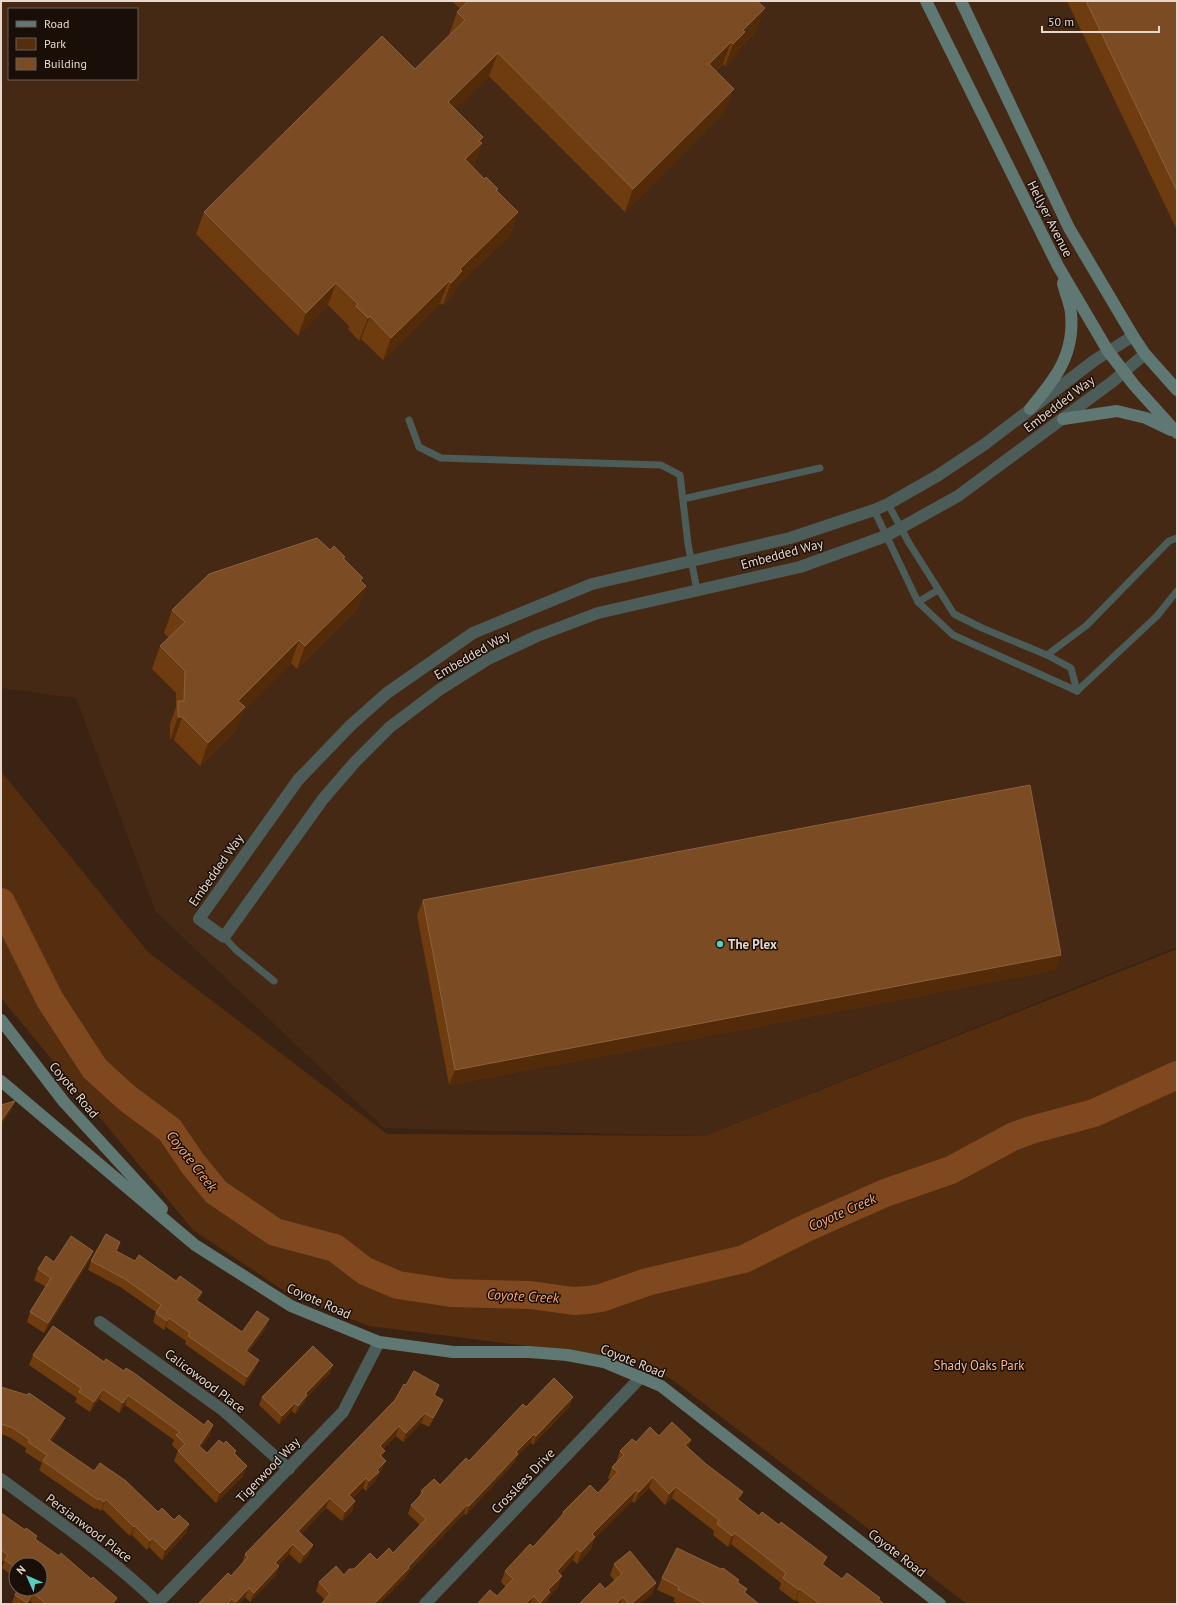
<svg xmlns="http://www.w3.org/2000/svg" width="1178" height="1605" viewBox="0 0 1178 1605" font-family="'PT Sans',sans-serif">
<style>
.built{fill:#462914;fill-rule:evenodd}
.green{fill:#552d0f}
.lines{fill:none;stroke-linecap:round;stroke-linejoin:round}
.river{stroke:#7f481e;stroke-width:28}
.lane{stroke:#4c5c59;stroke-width:7}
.street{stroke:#4c5c59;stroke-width:12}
.secondary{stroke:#5f7874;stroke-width:12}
.wall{fill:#6e3c0e}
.shaded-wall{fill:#542b08}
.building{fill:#7b4c23;stroke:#8c623e}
.poi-dot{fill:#58cebf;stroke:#190f08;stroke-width:1.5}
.labels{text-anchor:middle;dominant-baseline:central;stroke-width:3;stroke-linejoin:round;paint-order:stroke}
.street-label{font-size:13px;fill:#e7d7cd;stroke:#190f08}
.poi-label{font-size:13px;font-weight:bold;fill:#e7d7cd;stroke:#190f08;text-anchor:start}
.park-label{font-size:13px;fill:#feba8d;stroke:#190f08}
.water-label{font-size:14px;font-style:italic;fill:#feaa71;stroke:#190f08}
</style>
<rect width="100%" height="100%" fill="#3a2313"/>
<path class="built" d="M1,1h1176v946l-473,189 -320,-8 -228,-216 -80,-214 -75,-10zM9,9h128v70h-128z"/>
<polygon class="green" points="1,771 148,952 387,1134 704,1136 1177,949 1177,1604 967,1604 674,1381 639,1360 369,1326 292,1296 193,1230 1,998"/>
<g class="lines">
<polyline class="river" points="1,902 50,1000 95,1069 127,1098 170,1130 193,1164 216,1192 275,1232 335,1248 365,1271 398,1285 451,1293 530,1295 574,1301 588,1300 601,1298 647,1282 744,1259 806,1228 885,1193 951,1170 1012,1137 1031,1130 1094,1113 1177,1075"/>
<g class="lane">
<polyline points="409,420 419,447 441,458 661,465 680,475 688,544 697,590"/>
<polyline points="683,499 820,468"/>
<polyline points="888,504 909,543 954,614 982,628 1047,655 1071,668 1077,691"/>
<polyline points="874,510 918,602 953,635 1077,691"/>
<polyline points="918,602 938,590"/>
<polyline points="1047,655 1087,625 1169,541 1177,538"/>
<polyline points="1077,691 1157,616 1177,591"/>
<polyline points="224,937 236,950 274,981"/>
</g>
<g class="street">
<polyline points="1133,336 1095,360 985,444 937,476 888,504 874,510 790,538 592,584 473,633 387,693 351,725 298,780 199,919 224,937 323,799 355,762 390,727 439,690 488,659 537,636 598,613 800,567 886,536 958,496 1112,382 1145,354"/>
<polyline points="100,1322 224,1411 289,1469"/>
<path d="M1,1479c54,40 109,78 157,124"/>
<polyline points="157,1604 343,1412 379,1342"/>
<polyline points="425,1604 641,1377"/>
</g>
<g class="secondary">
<polyline points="926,1 1058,266 1108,351 1134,385 1177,433"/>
<polyline points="961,1 1069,228 1133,336 1145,354 1177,390"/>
<path d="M1030,409c25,-30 45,-54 41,-96 -1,-10 -6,-20 -8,-30"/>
<polyline points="1063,419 1117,411 1146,418 1171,430"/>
<polyline points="1,1020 64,1102 162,1209"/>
<polyline points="1,1081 195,1245 291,1306 379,1342 453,1352 529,1352 567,1355 604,1362 661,1386 940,1604"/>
</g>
</g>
<g class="wall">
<polygon points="452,1 757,1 756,31 739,48 737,54 725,66 723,64 716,71 725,111 625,212 489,76 455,109 483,137 481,142 482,143 474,166 473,167 518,212 510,235 456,287 454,294 443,305 440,303 383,360 361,339 359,341 348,329 349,326 328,305 298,336 196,234 204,212 415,69 449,35 457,12 460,9"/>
<polygon points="1067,1 1177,1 1177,230"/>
<polygon points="330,550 344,559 361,582 366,586 357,609 297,669 291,663 243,711 236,730 200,766 174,740 170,740 170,724 176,707 176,693 152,669 160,646 169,638 164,633 172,610"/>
<polygon points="423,900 1055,970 449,1085 417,915"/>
<polygon points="93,1251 89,1261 44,1333 27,1322 30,1312 46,1287 34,1280 38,1269 54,1262"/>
<polygon points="117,1251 198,1301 242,1332 266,1328 248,1353 255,1369 244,1386 185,1344 186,1341 166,1327 164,1330 153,1322 156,1312 122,1288 88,1270 91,1261"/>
<polygon points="53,1326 210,1435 201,1447 207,1453 224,1444 236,1451 235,1454 243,1476 216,1503 174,1461 178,1451 172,1445 174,1440 125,1405 119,1413 99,1399 90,1412 75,1402 77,1398 29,1365 33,1355"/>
<polygon points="333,1365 330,1373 307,1397 304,1403 295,1414 292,1411 279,1424 259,1405 262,1397"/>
<polygon points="406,1385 439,1385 435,1396 439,1409 429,1427 421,1423 403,1442 396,1436 383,1449 382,1457 382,1470 378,1475 375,1481 366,1491 363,1488 352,1498 355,1501 352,1511 342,1521 326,1508 301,1534 313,1545 309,1555 300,1564 289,1554 278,1566 279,1566 275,1576 250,1602 245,1597 239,1604 198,1604 231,1576 242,1564 245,1554 395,1400"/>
<polygon points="1,1387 61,1427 51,1442 94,1471 158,1512 174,1520 189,1524 186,1533 162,1560 149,1547 147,1550 132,1535 130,1536 102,1509 101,1511 96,1508 95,1509 39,1470 42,1463 25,1452 26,1448 9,1437 1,1434"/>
<polygon points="570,1406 533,1445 531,1442 517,1456 515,1462 466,1515 464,1514 432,1547 408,1573 406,1577 379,1604 321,1604 325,1600 316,1591 319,1582 344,1575 393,1553 420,1525 408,1514 411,1505 419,1496 421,1491 440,1485 469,1461 526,1407"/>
<polygon points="659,1436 691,1440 688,1448 740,1501 759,1516 779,1525 827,1557 824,1565 842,1579 880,1598 879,1600 884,1604 801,1604 796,1600 795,1601 779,1589 781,1583 731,1544 728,1547 713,1535 714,1531 672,1498 665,1505 649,1488 634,1503 632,1501 594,1539 591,1549 577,1564 573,1560 560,1574 558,1587 549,1597 546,1604 477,1604 497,1596 506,1587 501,1582 505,1571 533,1547 561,1517 563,1512 598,1493 610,1480 608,1478 612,1467 616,1463 620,1451 636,1442"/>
<polygon points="1,1513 36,1540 115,1604 34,1604 30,1601 28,1604 14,1604 12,1602 15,1595 40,1589 16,1565 16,1578 2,1568 4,1562 1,1560"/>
<polygon points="614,1564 656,1583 652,1594 640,1604 579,1604 605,1589 615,1581 610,1575"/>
<polygon points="662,1578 739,1580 738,1582 747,1589 745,1593 759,1604 678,1604 673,1601 675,1598 657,1590"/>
</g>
<g class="shaded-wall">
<polygon points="765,8 756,31 739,48 737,54 725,66 733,44 743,30"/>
<polygon points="731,42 723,64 701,86 709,64"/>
<polygon points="498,53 489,76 440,125 448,102"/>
<polygon points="734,89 725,111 625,212 633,189"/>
<polygon points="483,137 480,145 482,143 474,166 457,182 465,159 479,141"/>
<polygon points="518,212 510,235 456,287 454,294 443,305 451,283 460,269"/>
<polygon points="449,281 440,303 383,360 391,338"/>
<polygon points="336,283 328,305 298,336 306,313"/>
<polygon points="370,316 361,339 359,341 368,318"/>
<polygon points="363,578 356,595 366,586 357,609 297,669 305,646"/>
<polygon points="299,640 291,663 243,711 236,730 200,766 208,743 238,701"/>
<polygon points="178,717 182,717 174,740 170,740"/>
<polygon points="1061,955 1055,970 449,1085 455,1070"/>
<polygon points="15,1101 11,1111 1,1126 1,1121"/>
<polygon points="93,1251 89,1261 44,1333 48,1323"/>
<polygon points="202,1292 199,1301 193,1308 196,1300"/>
<polygon points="169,1318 166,1327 164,1330 167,1321"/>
<polygon points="269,1319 266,1328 243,1360 246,1351"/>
<polygon points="259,1360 255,1369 244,1386 247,1377"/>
<polygon points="333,1365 330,1373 307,1397 304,1403 295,1414 298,1406 305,1394"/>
<polygon points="439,1385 436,1394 430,1404 434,1395"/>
<polygon points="103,1389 99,1399 90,1412 94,1402"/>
<polygon points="128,1395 125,1405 119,1413 123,1403"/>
<polygon points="573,1397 570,1406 533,1445 536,1436"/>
<polygon points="443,1400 439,1409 429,1427 433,1418"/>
<polygon points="295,1403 292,1411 279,1424 282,1416"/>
<polygon points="425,1413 421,1423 403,1442 406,1433"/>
<polygon points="65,1418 61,1427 46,1449 49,1440"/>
<polygon points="213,1425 210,1435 195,1456 199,1446"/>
<polygon points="399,1426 396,1436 377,1456 380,1446"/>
<polygon points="534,1434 531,1442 517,1456 515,1462 466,1515 469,1506 516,1452"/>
<polygon points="691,1440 687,1451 685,1445"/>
<polygon points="385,1451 381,1460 380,1455"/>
<polygon points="386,1461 382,1470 378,1475 375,1481 366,1491 369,1481 377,1470"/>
<polygon points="247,1466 243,1476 216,1503 220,1493"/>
<polygon points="653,1477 649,1488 634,1503 639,1492"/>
<polygon points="366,1478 363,1488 346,1505 349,1495"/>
<polygon points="676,1487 672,1498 665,1505 669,1494"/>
<polygon points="636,1490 632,1501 594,1539 591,1549 577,1564 581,1552 592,1534"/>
<polygon points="743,1492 739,1503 737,1499"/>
<polygon points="330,1498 326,1508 295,1541 298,1531"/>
<polygon points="106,1499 102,1509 101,1511 104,1502"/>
<polygon points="355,1501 352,1511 342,1521 345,1512"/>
<polygon points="467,1505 464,1514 408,1573 406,1577 379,1604 374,1604"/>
<polygon points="189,1524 186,1533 162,1560 165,1550"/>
<polygon points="135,1526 132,1535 130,1536 134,1527"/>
<polygon points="735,1533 731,1544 728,1547 732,1536"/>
<polygon points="152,1538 149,1547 147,1550 150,1541"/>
<polygon points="293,1544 289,1554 272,1573 275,1563"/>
<polygon points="313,1545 309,1555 300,1564 304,1555"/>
<polygon points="577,1549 573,1560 553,1582 557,1571"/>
<polygon points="827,1557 823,1568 822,1564"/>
<polygon points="279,1566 275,1576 250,1602 254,1593"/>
<polygon points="562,1576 558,1587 549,1597 546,1604 540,1604 548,1590"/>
<polygon points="656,1583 652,1594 640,1604 631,1604"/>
<polygon points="249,1588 245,1597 239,1604 235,1604 236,1602"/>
<polygon points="800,1589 796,1600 795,1601 799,1590"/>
<polygon points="33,1593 30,1601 28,1604 26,1604"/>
<polygon points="534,1596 530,1604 525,1604"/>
<polygon points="623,1597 620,1604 616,1604"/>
<polygon points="117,1598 115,1604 112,1604"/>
<polygon points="232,1599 230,1604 227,1604"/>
</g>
<g class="building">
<polygon points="468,1 757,1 765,8 743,30 745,32 733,44 731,42 709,64 734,89 633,189 498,53 448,102 483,137 479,141 482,143 465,159 484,179 486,177 498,189 496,190 518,212 460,269 462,271 451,283 449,281 391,338 370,316 368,318 356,306 358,304 336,283 306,313 204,212 382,36 415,69 465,20 457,12"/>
<polygon points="1086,1 1177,1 1177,191"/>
<polygon points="317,538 330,550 334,546 345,557 343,558 363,578 360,580 366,586 305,646 299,640 238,701 245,707 208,743 182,717 178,717 178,701 184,701 185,671 160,646 185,622 172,610 209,574"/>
<polygon points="1030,785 1061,955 455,1070 423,900"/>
<polygon points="15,1101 1,1121 1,1105"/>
<polygon points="106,1234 120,1242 116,1251 135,1261 139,1255 176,1281 180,1276 202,1292 196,1300 242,1332 257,1311 269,1319 246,1351 259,1360 247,1377 188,1336 190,1333 169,1318 167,1321 156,1313 161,1305 125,1279 91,1261"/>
<polygon points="71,1236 93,1251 48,1323 30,1312 51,1278 38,1269 46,1256 54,1262"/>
<polygon points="53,1326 104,1362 106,1359 124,1371 126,1368 134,1373 204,1425 208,1420 213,1425 199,1446 207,1453 219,1440 224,1444 226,1441 236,1451 234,1453 247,1466 220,1493 178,1451 185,1444 176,1435 180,1432 128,1395 123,1403 103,1389 94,1402 79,1392 81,1388 33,1355"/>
<polygon points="313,1346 333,1365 305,1394 307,1395 298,1406 295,1403 282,1416 262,1397"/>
<polygon points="414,1371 439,1385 434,1395 443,1400 433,1418 425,1413 406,1433 399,1426 380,1446 385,1451 380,1455 386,1461 377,1470 379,1472 369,1481 366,1478 349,1495 355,1501 345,1512 330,1498 298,1531 313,1545 304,1555 293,1544 275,1563 279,1566 254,1593 249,1588 236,1602 232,1599 227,1604 198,1604 228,1573 231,1576 248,1557 245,1554 395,1400 404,1384 406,1385"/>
<polygon points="554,1378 573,1397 536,1436 534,1434 516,1452 518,1454 469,1506 467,1505 435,1538 408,1567 409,1568 374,1604 371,1604 370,1603 368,1604 321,1604 330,1594 319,1582 336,1566 344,1575 349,1569 354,1569 370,1553 377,1560 389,1548 393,1553 426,1519 411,1505 423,1493 421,1491 434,1479 440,1485 466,1458 469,1461 523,1404 526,1407"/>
<polygon points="1,1387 27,1395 29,1393 65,1418 49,1440 94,1471 100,1463 126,1481 158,1512 162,1508 174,1520 179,1515 189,1524 165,1550 152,1538 150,1541 135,1526 134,1527 106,1499 104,1502 99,1498 98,1500 43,1461 47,1455 28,1442 30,1440 13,1428 1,1424"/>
<polygon points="672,1422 691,1440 685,1445 706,1464 743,1492 737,1499 759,1516 762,1512 779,1525 781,1522 827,1557 822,1564 842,1579 847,1573 880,1598 878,1599 884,1604 820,1604 800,1589 799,1590 783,1578 786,1573 735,1533 732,1536 717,1524 719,1520 676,1487 669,1494 653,1477 639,1492 636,1490 592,1534 595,1537 581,1552 577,1549 557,1571 562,1576 548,1590 550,1592 540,1603 534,1596 525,1604 477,1604 490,1590 497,1596 513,1579 505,1571 530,1544 533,1547 564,1513 563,1512 590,1485 598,1493 618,1472 612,1467 624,1455 620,1451 632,1439 636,1442 650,1427 659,1436"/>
<polygon points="1,1513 25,1530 26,1528 37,1536 35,1539 59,1556 61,1553 91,1579 93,1577 117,1598 112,1604 46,1604 33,1593 27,1603 15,1595 18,1589 40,1589 40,1565 16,1565 16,1568 5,1560 8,1555 1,1550"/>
<polygon points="677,1548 721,1569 723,1568 739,1580 737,1582 747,1589 744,1592 759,1604 706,1604 678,1590 679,1587 662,1578"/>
<polygon points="630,1551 656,1583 631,1604 629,1604 623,1597 616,1604 579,1604 600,1583 605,1589 622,1574 614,1564"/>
</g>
<circle class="poi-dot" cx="720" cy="944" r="4"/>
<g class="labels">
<g class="street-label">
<text transform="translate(1050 219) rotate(63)">Hellyer Avenue</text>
<text transform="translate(1059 404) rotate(-37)">Embedded Way</text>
<text transform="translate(782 554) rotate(-15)">Embedded Way</text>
<text transform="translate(472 655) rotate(-30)">Embedded Way</text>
<text transform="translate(216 870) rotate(-55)">Embedded Way</text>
<text transform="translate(74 1090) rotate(50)">Coyote Road</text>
<text transform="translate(319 1301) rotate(24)">Coyote Road</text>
<text transform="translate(633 1361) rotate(22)">Coyote Road</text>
<text transform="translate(205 1381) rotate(37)">Calicowood Place</text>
<text transform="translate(268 1470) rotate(-46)">Tigerwood Way</text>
<text transform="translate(523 1481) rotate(-46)">Crosslees Drive</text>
<text transform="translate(89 1528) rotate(37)">Persianwood Place</text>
<text transform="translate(897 1553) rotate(38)">Coyote Road</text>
</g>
<g class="poi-label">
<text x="728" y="944">The Plex</text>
</g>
<g class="park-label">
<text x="979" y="1365">Shady Oaks Park</text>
</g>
<g class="water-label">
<text transform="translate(192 1161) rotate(52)">Coyote Creek</text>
<text transform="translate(842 1212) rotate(-24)">Coyote Creek</text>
<text transform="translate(523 1296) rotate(3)">Coyote Creek</text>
</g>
</g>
<rect width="1178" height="1605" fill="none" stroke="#e7d7cd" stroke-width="4"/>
<rect x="8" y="8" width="130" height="72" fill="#190f08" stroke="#6b5f57"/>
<rect x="16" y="21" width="20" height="6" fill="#5f7874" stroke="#6b5f57"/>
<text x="44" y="28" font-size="12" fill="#e7d7cd">Road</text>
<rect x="16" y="38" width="20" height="12" fill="#552d0f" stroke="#6b5f57"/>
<text x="44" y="48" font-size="12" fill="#e7d7cd">Park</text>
<rect x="16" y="58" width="20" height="12" fill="#7b4c23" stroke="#6b5f57"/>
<text x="44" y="68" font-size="12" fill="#e7d7cd">Building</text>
<g transform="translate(28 1577) rotate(315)"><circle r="19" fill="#190f08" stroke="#6b5f57"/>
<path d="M0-3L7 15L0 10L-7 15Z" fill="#58cebf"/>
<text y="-6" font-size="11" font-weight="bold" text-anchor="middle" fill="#e7d7cd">N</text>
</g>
<path d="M1042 26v6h117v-6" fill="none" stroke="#e7d7cd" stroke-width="2"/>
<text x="1048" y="26" font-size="12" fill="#e7d7cd" stroke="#190f08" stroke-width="3" paint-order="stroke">50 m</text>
</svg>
